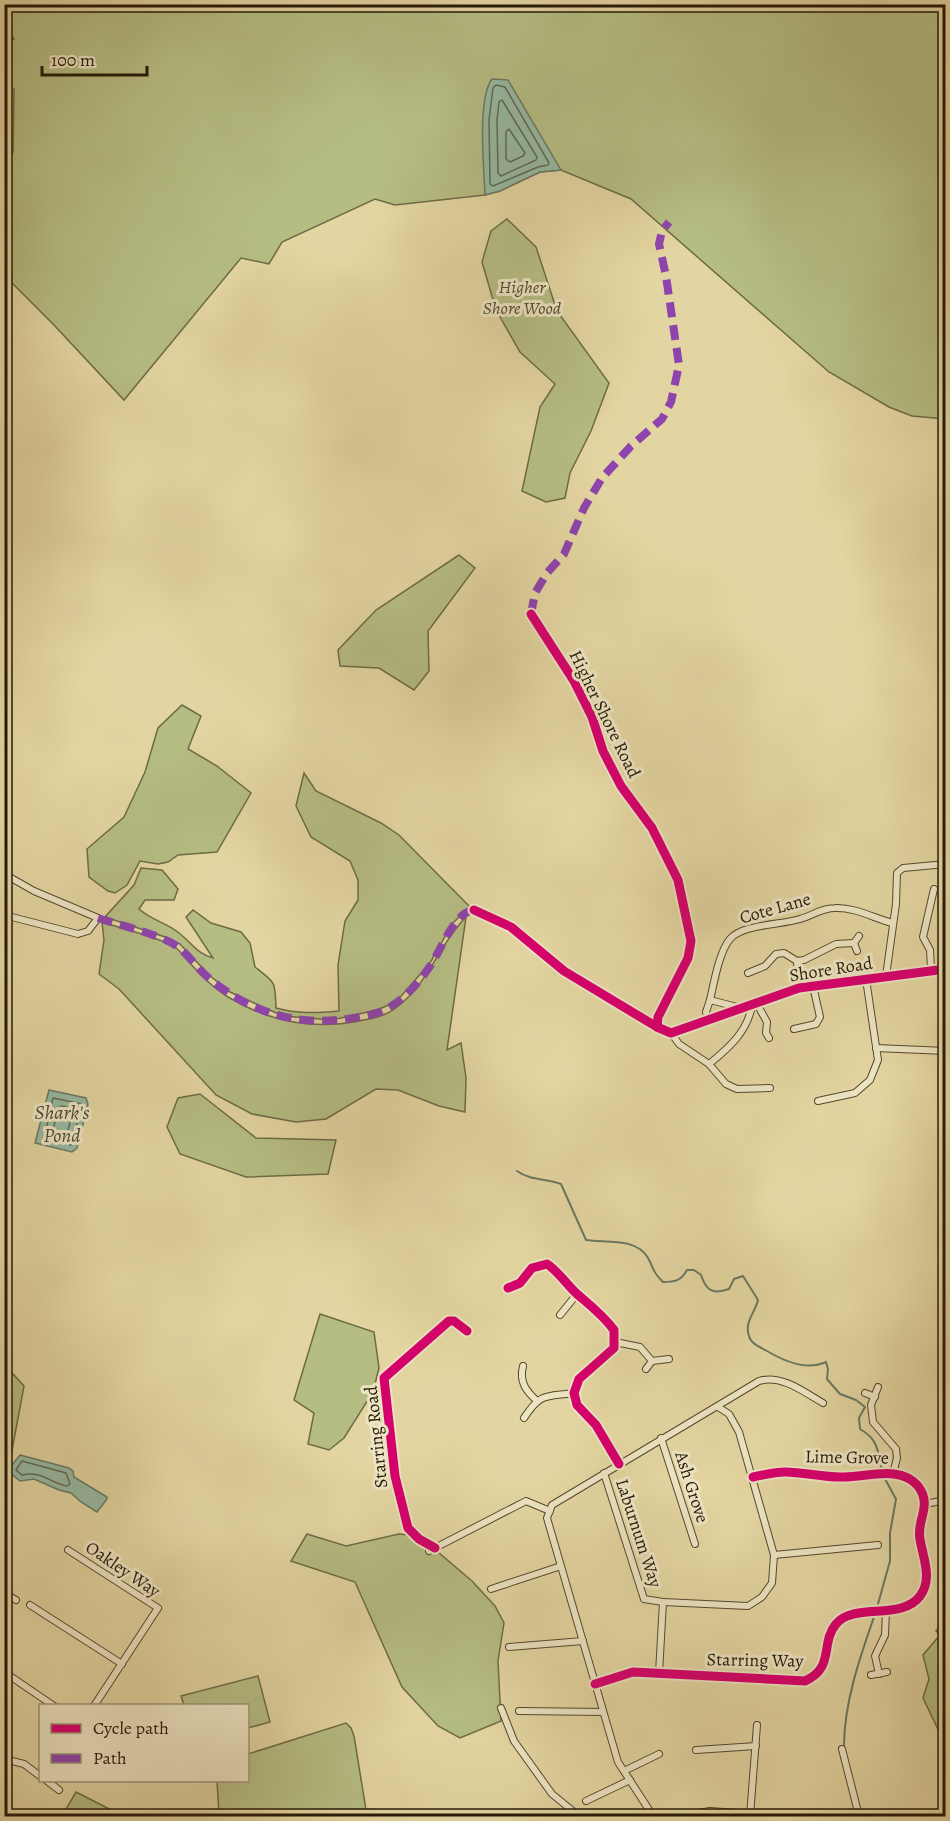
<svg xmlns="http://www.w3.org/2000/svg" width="950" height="1821" viewBox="0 0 950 1821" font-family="Alegreya,serif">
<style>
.green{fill:#b5bd83;stroke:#6d6b46;stroke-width:1.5}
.water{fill:#96b9a2;stroke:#697964;stroke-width:1.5}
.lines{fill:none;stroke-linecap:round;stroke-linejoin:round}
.shore{stroke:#5e6955;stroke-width:1.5}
.stream{stroke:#697964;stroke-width:2}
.minor-casing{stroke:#54482e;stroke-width:8}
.minor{stroke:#ede4c2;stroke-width:6}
.quiet{stroke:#8e44ad;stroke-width:8;stroke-dasharray:15 8;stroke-linecap:butt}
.cycleway-casing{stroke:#ede4c2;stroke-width:13}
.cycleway{stroke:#d6006c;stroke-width:9}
.labels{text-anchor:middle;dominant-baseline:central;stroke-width:6;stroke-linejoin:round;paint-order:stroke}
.park-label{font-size:18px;font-style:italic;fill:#504a2d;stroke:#ede4c2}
.street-label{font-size:18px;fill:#251908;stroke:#ede4c2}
.water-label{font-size:20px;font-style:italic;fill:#474936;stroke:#ede4c2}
</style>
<rect width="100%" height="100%" fill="#e3d5a1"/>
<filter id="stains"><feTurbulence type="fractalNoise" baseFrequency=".00333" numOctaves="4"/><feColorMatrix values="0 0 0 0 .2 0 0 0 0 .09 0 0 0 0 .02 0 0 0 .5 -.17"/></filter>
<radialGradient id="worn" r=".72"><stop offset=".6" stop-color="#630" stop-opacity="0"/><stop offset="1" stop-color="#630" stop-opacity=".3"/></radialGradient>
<g class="green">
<polygon points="8,5 945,5 945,419 912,416 889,407 829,372 631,199 561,170 540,172 500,191 485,195 395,205 375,199 282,242 269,264 241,258 124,400 53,324 5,276 4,167 13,152 14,89 5,85 5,59 7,44 14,39 5,25 9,20"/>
<polygon points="507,219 536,247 557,311 609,383 591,431 570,473 565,498 546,502 522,491 540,407 555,384 520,352 496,310 482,262 491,231"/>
<polygon points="459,555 475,568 428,631 429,671 414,690 379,668 340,666 338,650 376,610"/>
<polygon points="182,705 201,716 188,749 217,766 251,793 217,852 178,855 168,862 158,864 140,861 127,885 115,893 108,891 89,877 87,849 124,817 145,772 158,728"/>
<path d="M304,773l12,18 65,32 18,12 72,73 -6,3 -13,13 -22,39 -34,39 -19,8 -45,10 -48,-4 -10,-4 -44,-20 -21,-17 -29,-31 -12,-6 -63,-21 29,-32 7,-17 21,2 16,19 -4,11h-29l-6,9c12,11 28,14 40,24 13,10 18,21 34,25l-27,-41 7,-7 18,13 30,9 9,11 5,24c21,16 20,14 21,41 21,6 41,5 63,3l-1,-46 7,-44 13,-21v-20l-8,-19 -39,-24 -15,-31z"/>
<path d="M466,917l-19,133 14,-7 5,35 -1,34 -26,-6 -41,-16 -22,-1 -50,30 -30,3 -44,-8 -36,-19 -97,-106 -20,-15 5,-34 -2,-18c17,6 60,16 73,25 5,4 9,9 13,14 12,13 25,27 40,36 40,24 85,33 131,24 15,-3 27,-5 38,-14 32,-24 42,-63 69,-90z"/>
<polygon points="200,1094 256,1138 336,1140 328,1174 246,1177 180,1154 167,1127 178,1098"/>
<polygon points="320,1314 374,1332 379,1368 373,1392 344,1438 329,1450 308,1444 314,1413 294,1400"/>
<polygon points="5,1372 13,1374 24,1386 10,1461 5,1460"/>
<polygon points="307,1534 346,1546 399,1534 419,1536 472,1581 495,1606 504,1623 498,1661 501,1721 460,1738 438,1726 402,1687 355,1582 291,1561"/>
<polygon points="945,1619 946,1744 945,1744 923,1698 929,1679 923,1655 940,1635 936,1631"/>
<polygon points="258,1676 270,1722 248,1728 248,1706 184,1705 181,1696"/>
<polygon points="346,1723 351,1728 354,1736 367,1816 219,1816 217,1781 248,1780 248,1754"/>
<polygon points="76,1792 123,1816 62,1816"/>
</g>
<g class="water">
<path d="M492,79l16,1 53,90 -21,2 -40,19 -15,4c-1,-27 -8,-96 7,-116z"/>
<polygon points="49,1090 86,1098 88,1104 77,1148 72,1152 35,1143"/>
<polygon points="20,1455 69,1468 73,1471 74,1477 107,1497 107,1499 97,1512 81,1502 71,1493 59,1490 34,1479 20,1481 9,1472 11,1466"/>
</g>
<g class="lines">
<g class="shore">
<polygon points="496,85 505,87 549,163 548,165 538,167 493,186 490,184 489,120 493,88"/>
<polygon points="502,100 537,157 536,160 501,176 498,173 497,120 499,102"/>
<polygon points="509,129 525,153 523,156 510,162 506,159 506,132"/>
<polygon points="53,1098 82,1104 71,1145 44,1138"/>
<polygon points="61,1106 71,1108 73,1111 67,1134 64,1136 55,1134 53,1131 58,1108"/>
<path d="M22,1461l44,12 4,11 -3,2c-17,-3 -26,-16 -45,-11l-6,-5z"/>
</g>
<g class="stream">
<path d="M517,1171c14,10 28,7 44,13l25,56c19,3 50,-3 62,18 7,12 3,12 15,24 12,0 18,-1 24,-12h7l7,5c5,15 11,20 28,14l5,-10 9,-3 15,24c-3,13 -14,22 -9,36 2,8 11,11 18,15 17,10 39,20 59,11l2,7 -1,10 13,15 16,6 9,7 -6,11 1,11c19,11 17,21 22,41"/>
<polyline points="878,1604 890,1561 890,1533 896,1499 885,1479"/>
<path d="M844,1746c0,-43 16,-89 30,-129"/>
</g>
<g class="minor-casing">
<g id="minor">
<polyline points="531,614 574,681 592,717 603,751 621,786 652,828 678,880 691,941 688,958 658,1017 657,1027"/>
<polyline points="4,874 34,891 98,918 88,931 78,934 4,915"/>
<polyline points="474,910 511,927 564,971 657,1027 671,1033 799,988 946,969"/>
<polyline points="857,951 854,943 859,936"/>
<polyline points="797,961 799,988"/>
<polyline points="931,969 930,950 923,937 934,889"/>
<polyline points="748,973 765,966 776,954 784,953 797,961 804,960 836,944 854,943"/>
<polyline points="886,976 896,904 897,873 903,868 946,864"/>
<path d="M710,1000c4,-17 9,-48 20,-61 13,-15 51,-14 70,-20 12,-3 21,-11 35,-11 19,-1 39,10 57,15"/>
<polyline points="757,1004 767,1022 766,1033 769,1038"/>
<polyline points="708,1021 706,1012 710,1000 741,1008"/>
<polyline points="794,1029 816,1024 820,1017 813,986"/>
<polyline points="671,1033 679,1044 709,1064 726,1084 737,1089 770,1088"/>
<polyline points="876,1048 946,1051"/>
<path d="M709,1064c20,-16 39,-33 43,-59"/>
<polyline points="818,1101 855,1093 870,1080 878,1060 866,979"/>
<path d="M508,1288l12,-5 12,-15 15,-4c12,8 19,20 30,30 14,12 26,21 37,36v18l-35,31 -5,14 3,12 19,20 23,39"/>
<polyline points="560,1315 577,1294"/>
<polyline points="615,1342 640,1347 652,1361"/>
<polyline points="652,1361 669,1359"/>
<path d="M523,1366c-4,16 3,25 14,35"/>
<polyline points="646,1369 652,1361"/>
<polyline points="878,1387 871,1405 873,1422 896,1449 897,1458 893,1474"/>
<polyline points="865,1393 875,1397"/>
<path d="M524,1418c17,-26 22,-21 50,-25"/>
<polyline points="661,1438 695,1544"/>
<polyline points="604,1473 644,1599 663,1602 748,1606 762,1597 772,1583 774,1555 739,1432 729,1414 718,1407"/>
<polyline points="925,1504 946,1500"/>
<polyline points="435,1548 419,1539 408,1528 395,1476 384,1378 449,1321 454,1321 467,1331"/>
<polyline points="68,1550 158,1608 94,1706"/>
<polyline points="429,1551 526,1501 550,1511"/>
<polyline points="774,1555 878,1545"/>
<polyline points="491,1589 561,1566"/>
<polyline points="4,1593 16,1600"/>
<polyline points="30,1605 122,1664"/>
<polyline points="509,1647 583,1641"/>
<polyline points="4,1672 54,1706"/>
<polyline points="659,1673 663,1602"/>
<polyline points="879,1674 875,1656 885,1635 886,1610"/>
<polyline points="871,1675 887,1672"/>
<path d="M595,1684l38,-12 172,9c30,-13 15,-38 31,-57 17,-22 66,-3 84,-28 13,-17 3,-38 0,-57 -4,-19 13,-33 -2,-53 -6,-7 -15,-11 -24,-12 -16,-2 -34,3 -50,3 -20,1 -39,-5 -59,-5 -11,0 -21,3 -32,5"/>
<polyline points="501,1708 514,1741 552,1794 579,1816"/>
<polyline points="519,1711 603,1712"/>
<polyline points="842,1749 859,1816"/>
<polyline points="696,1750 756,1746"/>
<polyline points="4,1759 24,1764 40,1776"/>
<polyline points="624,1771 659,1754"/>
<polyline points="46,1780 59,1790"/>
<polyline points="586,1801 630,1780"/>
<polyline points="522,1816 523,1816"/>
<path d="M653,1816l-35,-54 -71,-244 5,-13 207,-124c22,-7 45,11 64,22"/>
<polyline points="682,1816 710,1811 750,1814"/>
<polyline points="750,1816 757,1725"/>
</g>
</g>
<use href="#minor" class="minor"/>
<g class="quiet">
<polyline points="531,614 535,593 547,573 564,554 584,508 602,478 631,446 662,419 671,402 679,365 666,276 659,244 662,231 669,222"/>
<path d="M98,918c21,7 60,16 77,27 14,9 23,25 36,35 50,40 101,49 162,34 22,-5 42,-26 55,-45 12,-15 25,-57 46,-59"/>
</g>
<g class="cycleway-casing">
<g id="cycleway">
<polyline points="531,614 574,681 592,717 603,751 621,786 652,828 678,880 691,941 688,958 658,1017 657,1027"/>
<polyline points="474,910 511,927 564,971 657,1027 671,1033 799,988 946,969"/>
<path d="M508,1288l12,-5 12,-15 15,-4c12,8 19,20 30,30 14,12 26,21 37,36v18l-35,31 -5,14 3,12 19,20 23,39"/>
<polyline points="435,1548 419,1539 408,1528 395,1476 384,1378 449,1321 454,1321 467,1331"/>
<path d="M595,1684l38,-12 172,9c30,-13 15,-38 31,-57 17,-22 66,-3 84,-28 13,-17 3,-38 0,-57 -4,-19 13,-33 -2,-53 -6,-7 -15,-11 -24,-12 -16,-2 -34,3 -50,3 -20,1 -39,-5 -59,-5 -11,0 -21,3 -32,5"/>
</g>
</g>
<use href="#cycleway" class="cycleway"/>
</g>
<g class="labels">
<g class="park-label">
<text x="522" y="287">Higher<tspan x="522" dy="21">Shore Wood</tspan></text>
</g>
<g class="street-label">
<text transform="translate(605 714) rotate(64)">Higher Shore Road</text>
<text transform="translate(775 908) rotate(-16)">Cote Lane</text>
<text transform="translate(831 969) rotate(-9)">Shore Road</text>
<text transform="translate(376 1437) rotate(-96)">Starring Road</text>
<text transform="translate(847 1457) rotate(1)">Lime Grove</text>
<text transform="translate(692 1487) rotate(72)">Ash Grove</text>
<text transform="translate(639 1533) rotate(72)">Laburnum Way</text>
<text transform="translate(123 1569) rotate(34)">Oakley Way</text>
<text transform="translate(755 1660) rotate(1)">Starring Way</text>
</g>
<g class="water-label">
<text x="62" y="1112">Shark's<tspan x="62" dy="23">Pond</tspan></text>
</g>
</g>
<rect width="950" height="1821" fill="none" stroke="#e3d5a1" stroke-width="24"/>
<rect x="6" y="6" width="938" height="1809" fill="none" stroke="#251908" stroke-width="3"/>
<rect x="12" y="12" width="926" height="1797" fill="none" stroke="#251908" stroke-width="1.5"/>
<rect x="39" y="1704" width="210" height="78" fill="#ede4c2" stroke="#9d9378" stroke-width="1.5"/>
<rect x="51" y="1724" width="30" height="9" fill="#d6006c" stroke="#9d9378" stroke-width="1.5"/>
<text x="93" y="1734" font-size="18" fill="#251908">Cycle path</text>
<rect x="51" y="1754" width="30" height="9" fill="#8e44ad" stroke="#9d9378" stroke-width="1.5"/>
<text x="93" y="1764" font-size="18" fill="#251908">Path</text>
<path d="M42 66v9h105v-9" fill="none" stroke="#251908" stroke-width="3"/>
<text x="51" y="66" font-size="18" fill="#251908" stroke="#ede4c2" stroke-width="4.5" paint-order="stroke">100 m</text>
<rect width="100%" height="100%" filter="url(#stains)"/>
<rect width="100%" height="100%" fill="url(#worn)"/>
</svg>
